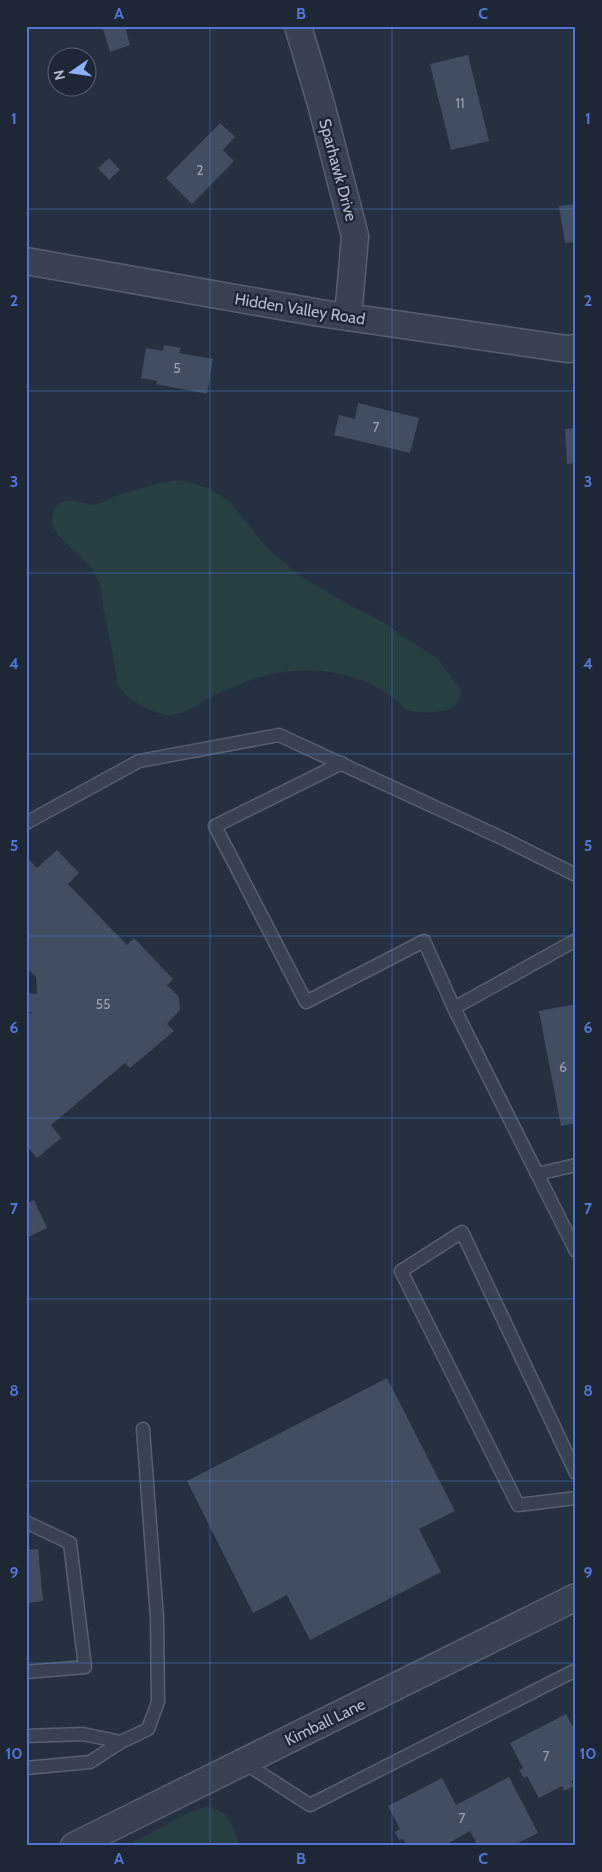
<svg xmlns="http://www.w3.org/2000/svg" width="602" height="1872" viewBox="0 0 602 1872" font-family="Cabin,sans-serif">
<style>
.green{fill:#273e42}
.building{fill:#414e61}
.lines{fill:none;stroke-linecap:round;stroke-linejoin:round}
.service-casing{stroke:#57606e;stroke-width:15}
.minor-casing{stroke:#57606e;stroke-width:29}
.service{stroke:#394251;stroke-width:12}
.minor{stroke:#394251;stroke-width:26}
.grid{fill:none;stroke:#5375d3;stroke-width:1;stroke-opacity:0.55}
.labels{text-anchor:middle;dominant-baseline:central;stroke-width:5;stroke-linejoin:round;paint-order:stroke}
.number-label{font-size:14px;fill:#99a2b0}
.street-label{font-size:16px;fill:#b6becb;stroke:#1e2736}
.neatline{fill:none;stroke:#5375d3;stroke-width:2}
.grid-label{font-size:16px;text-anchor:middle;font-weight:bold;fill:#5375d3}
</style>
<rect width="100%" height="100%" fill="#253041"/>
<g class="green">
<path d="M181,480l27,8 22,14 37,46 32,27 47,28 42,22 14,11 35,22 25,34c-2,4 -3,9 -6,12 -10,11 -35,9 -48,7 -39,-40 -99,-49 -151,-33 -14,4 -26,11 -39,16 -16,6 -30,21 -48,21 -16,0 -43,-14 -51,-29 -3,-4 -3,-13 -4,-18 -3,-19 -7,-37 -11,-56 -3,-9 -1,-9 -2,-18 0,-8 -8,-22 -13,-28 -10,-14 -40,-30 -37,-51 1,-5 4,-10 9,-12 17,-8 24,6 40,0 5,-1 9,-5 14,-7 21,-7 44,-14 66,-16z"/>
<path d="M204,1807c24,0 29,19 36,39h-114l64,-34z"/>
</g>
<g class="building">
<polygon points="102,26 125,26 130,45 110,52"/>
<polygon points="468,55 489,141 451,150 430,64"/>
<polygon points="220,123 235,137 223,150 234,161 192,204 166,178"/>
<polygon points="109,158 120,170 109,180 98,168"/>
<polygon points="576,204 576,242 565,243 559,206"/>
<polygon points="164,345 181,348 179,353 213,359 207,394 156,384 157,381 141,378 146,348 163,351"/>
<polygon points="358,403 419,418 410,453 334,435 339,415 355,419"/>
<polygon points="576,428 576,463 567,464 565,429"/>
<polygon points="57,850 79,873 68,884 127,945 134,938 173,979 167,985 179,997 180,1010 167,1024 174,1031 130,1068 125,1063 51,1125 61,1138 37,1158 26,1145 26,1017 32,1012 26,1012 26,993 37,994 36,977 26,967 26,857 37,868"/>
<polygon points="576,1004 576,1123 561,1126 539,1011"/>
<polygon points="34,1200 47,1228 26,1238 26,1204"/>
<polygon points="387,1378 455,1511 419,1529 441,1572 310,1640 287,1595 253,1613 187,1481"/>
<polygon points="38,1549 43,1601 26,1603 26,1550"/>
<polygon points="566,1714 576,1733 576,1779 571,1781 574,1786 564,1791 562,1786 539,1798 527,1776 524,1778 519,1770 523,1768 510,1743"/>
<polygon points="509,1777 538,1833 516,1844 517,1846 478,1846 470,1831 447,1844 448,1846 407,1846 403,1839 399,1840 395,1832 400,1829 388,1806 442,1778 456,1805"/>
</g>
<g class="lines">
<g class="service-casing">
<g id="service">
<polyline points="342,763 215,826 306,1002 424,941 454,1008"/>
<polyline points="26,823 139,761 279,735 504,839 576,875"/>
<polyline points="576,940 454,1008 576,1251"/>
<polyline points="537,1174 576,1165"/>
<polyline points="576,1473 462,1232 401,1271 518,1505 576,1498"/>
<polyline points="26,1522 70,1543 85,1667 26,1672"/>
<polyline points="26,1736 83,1734 121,1742"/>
<polyline points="243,1762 310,1805 576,1670"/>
<polyline points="26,1768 90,1762 121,1742 148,1729 158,1702 157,1618 143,1429"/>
</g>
</g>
<g class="minor-casing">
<g id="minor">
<polyline points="298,26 321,104 355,236 348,317"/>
<polyline points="26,261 320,313 567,349 576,348"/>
<polyline points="74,1846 576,1597"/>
</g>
</g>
<use href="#service" class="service"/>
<use href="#minor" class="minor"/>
</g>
<path class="grid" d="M210,26v1820M392,26v1820M26,209h550M26,391h550M26,573h550M26,754h550M26,936h550M26,1118h550M26,1299h550M26,1481h550M26,1663h550"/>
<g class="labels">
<g class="number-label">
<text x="460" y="103">11</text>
<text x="200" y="170">2</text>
<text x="177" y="368">5</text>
<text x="376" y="427">7</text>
<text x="103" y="1004">55</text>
<text x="563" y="1067">6</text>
<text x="546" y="1756">7</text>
<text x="462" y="1818">7</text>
</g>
<g class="street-label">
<text transform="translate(338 170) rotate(75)">Sparhawk Drive</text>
<text transform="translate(300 309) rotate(9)">Hidden Valley Road</text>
<text transform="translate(325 1722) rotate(-26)">Kimball Lane</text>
</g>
</g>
<rect width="602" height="1872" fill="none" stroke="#1e2736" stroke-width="55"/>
<g transform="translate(72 72) rotate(257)"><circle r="24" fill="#1e2736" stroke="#5b6372"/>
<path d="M0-4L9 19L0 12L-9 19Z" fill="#8cb2fb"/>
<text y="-8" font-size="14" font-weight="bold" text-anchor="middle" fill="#b6becb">N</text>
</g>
<rect x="28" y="28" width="546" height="1816" class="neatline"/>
<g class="grid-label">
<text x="119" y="19">A</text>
<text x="301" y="19">B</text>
<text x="483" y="19">C</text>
<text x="14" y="124">1</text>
<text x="588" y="124">1</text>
<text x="14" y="306">2</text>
<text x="588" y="306">2</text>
<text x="14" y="487">3</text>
<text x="588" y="487">3</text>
<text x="14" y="669">4</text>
<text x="588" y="669">4</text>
<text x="14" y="851">5</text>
<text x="588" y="851">5</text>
<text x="14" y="1033">6</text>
<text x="588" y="1033">6</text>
<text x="14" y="1214">7</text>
<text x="588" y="1214">7</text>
<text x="14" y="1396">8</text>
<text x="588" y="1396">8</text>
<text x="14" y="1578">9</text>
<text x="588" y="1578">9</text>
<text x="14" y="1759">10</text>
<text x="588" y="1759">10</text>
<text x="119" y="1864">A</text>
<text x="301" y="1864">B</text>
<text x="483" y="1864">C</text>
</g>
</svg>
